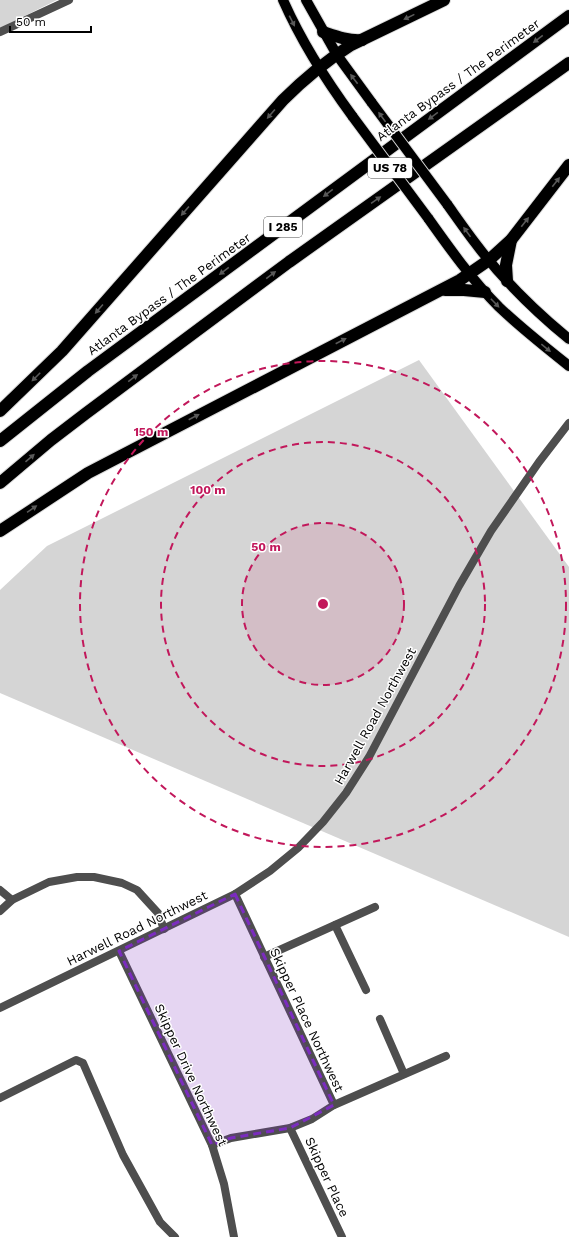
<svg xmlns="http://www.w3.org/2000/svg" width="569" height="1237" viewBox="0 0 569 1237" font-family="'Work Sans',sans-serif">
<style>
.green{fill:#d5d5d5}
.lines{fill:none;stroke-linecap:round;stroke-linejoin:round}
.primary-casing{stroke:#dbdbdb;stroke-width:12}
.motorway-casing{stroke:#dbdbdb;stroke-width:14}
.minor{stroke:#4e4e4e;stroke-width:8}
.tertiary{stroke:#4e4e4e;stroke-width:8}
.primary{stroke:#000;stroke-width:10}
.motorway{stroke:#000;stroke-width:12}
.primary-bridge-casing{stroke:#dbdbdb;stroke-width:12;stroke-linecap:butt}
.primary-bridge{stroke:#000;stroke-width:10}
.oneway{fill:#595959}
.marked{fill:#7b2cbf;fill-opacity:0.2;stroke:#7b2cbf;stroke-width:3;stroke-dasharray:8 5;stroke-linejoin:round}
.ring{fill:none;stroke:#c2185b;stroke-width:2;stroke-dasharray:7 5}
.labels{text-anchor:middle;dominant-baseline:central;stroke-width:3;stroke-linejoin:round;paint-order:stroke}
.shield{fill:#fff;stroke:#4c4c4c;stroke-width:1}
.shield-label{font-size:12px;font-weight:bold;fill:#000}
.street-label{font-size:13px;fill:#000;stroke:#fff}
.centre{fill:#c2185b;stroke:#fff;stroke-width:2}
.ring-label{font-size:12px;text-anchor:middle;font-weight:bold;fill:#c2185b;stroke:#fff;stroke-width:3;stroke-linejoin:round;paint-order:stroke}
</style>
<rect width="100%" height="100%" fill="#fff"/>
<g class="green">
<polygon points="0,0 57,0 0,28"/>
<polygon points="419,360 569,567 569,937 0,693 0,590 47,546"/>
</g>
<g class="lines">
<g class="primary-casing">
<g id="primary">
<path d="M283,0c19,43 42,79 70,117"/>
<polyline points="306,0 337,55 372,103"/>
<path d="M447,204c10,14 19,27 29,40 27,36 59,67 93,95"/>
<path d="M428,218c22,31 44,62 71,89 22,21 46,40 70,59"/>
</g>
</g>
<g class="motorway-casing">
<g id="motorway">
<path d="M323,32c12,4 25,9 39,8"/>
<polyline points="507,281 506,265 511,240"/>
<polyline points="445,290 464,290 485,292"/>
<path d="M0,411l62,-60 221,-251c21,-21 43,-39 68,-55l93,-45"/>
<polyline points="0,441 88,371 569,16"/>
<polyline points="0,483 51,440 85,414 289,262 569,63"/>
<polyline points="0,531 88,473 460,280 489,260 511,240 569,165"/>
</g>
</g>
<g class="minor">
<polyline points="0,890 12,900"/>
<polyline points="235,894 334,1105"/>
<polyline points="0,911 12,900 49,882 77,877 94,877 122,883 137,890 158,913 164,929"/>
<polyline points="335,925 366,990"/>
<polyline points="119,951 212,1145 224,1184 234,1237"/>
<polyline points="264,957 375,907"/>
<polyline points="380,1019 404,1074"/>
<polyline points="0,1098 76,1060 83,1063 123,1155 160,1222 175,1237"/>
<polyline points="290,1128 342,1237"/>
<polyline points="212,1145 231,1138 290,1128 312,1119 334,1105 446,1056"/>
</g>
<g class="tertiary">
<polyline points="0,32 69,0"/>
<polyline points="0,1008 235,894 270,871 298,848 323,822 346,793 369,757 459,586 491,531 539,462 569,423"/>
</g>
<use href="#primary" class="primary"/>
<use href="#motorway" class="motorway"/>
<g class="primary-bridge-casing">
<g id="primary-bridge">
<polyline points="372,103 447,204"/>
<polyline points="353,117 428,218"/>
</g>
</g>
<use href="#primary-bridge" class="primary-bridge"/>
</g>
<defs><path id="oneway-solid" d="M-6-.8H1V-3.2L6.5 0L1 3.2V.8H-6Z"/></defs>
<g class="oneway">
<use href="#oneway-solid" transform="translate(409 17) rotate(154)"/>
<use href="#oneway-solid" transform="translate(292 21) rotate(63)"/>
<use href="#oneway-solid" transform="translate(538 39) rotate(143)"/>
<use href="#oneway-solid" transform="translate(354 79) rotate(-127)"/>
<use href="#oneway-solid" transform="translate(271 114) rotate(131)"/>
<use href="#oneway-solid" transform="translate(433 116) rotate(144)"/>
<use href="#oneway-solid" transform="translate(382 117) rotate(-126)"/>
<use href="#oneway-solid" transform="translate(556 182) rotate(-52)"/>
<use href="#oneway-solid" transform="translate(328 193) rotate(143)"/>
<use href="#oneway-solid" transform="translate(376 200) rotate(-35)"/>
<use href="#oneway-solid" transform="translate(185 211) rotate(131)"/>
<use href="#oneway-solid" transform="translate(525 222) rotate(-52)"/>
<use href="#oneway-solid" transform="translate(467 232) rotate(-126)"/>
<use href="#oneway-solid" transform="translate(224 271) rotate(143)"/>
<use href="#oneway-solid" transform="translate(271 275) rotate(-37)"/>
<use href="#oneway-solid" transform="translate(495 303) rotate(46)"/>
<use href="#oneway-solid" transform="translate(99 309) rotate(131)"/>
<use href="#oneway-solid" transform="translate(341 341) rotate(-27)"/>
<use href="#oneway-solid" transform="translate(546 348) rotate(39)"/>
<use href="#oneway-solid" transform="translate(36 377) rotate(135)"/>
<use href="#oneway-solid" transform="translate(133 378) rotate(-37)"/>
<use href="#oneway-solid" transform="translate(194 417) rotate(-27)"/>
<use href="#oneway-solid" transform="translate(30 458) rotate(-41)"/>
<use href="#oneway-solid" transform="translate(32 509) rotate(-34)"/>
</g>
<path class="marked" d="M235,894l99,211 -44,23 -59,10 -19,7 -93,-194z"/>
<circle cx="323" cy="604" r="81" fill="#c2185b" fill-opacity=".12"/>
<g class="ring">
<circle cx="323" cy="604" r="81"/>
<circle cx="323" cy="604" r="162"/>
<circle cx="323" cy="604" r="243"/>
</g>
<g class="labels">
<g class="shield">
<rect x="368" y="158" width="44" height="20" rx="3"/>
<rect x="264" y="217" width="38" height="20" rx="3"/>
</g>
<g class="shield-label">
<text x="390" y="168">US 78</text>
<text x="283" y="227">I 285</text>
</g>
<g class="street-label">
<text transform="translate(458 80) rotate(-36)">Atlanta Bypass / The Perimeter</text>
<text transform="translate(169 294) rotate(-36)">Atlanta Bypass / The Perimeter</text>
<text transform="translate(375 716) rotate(-61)">Harwell Road Northwest</text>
<text transform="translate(137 928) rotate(-26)">Harwell Road Northwest</text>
<text transform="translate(307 1020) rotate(65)">Skipper Place Northwest</text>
<text transform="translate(191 1075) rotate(65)">Skipper Drive Northwest</text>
<text transform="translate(327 1177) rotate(65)">Skipper Place</text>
</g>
</g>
<circle cx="323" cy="604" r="6" class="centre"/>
<g class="ring-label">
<text x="151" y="436">150 m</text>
<text x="208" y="494">100 m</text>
<text x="266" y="551">50 m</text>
</g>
<path d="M10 26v6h81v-6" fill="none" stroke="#000000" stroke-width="2"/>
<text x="16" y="26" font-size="12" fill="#000000" stroke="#ffffff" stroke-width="3" paint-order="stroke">50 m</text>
</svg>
